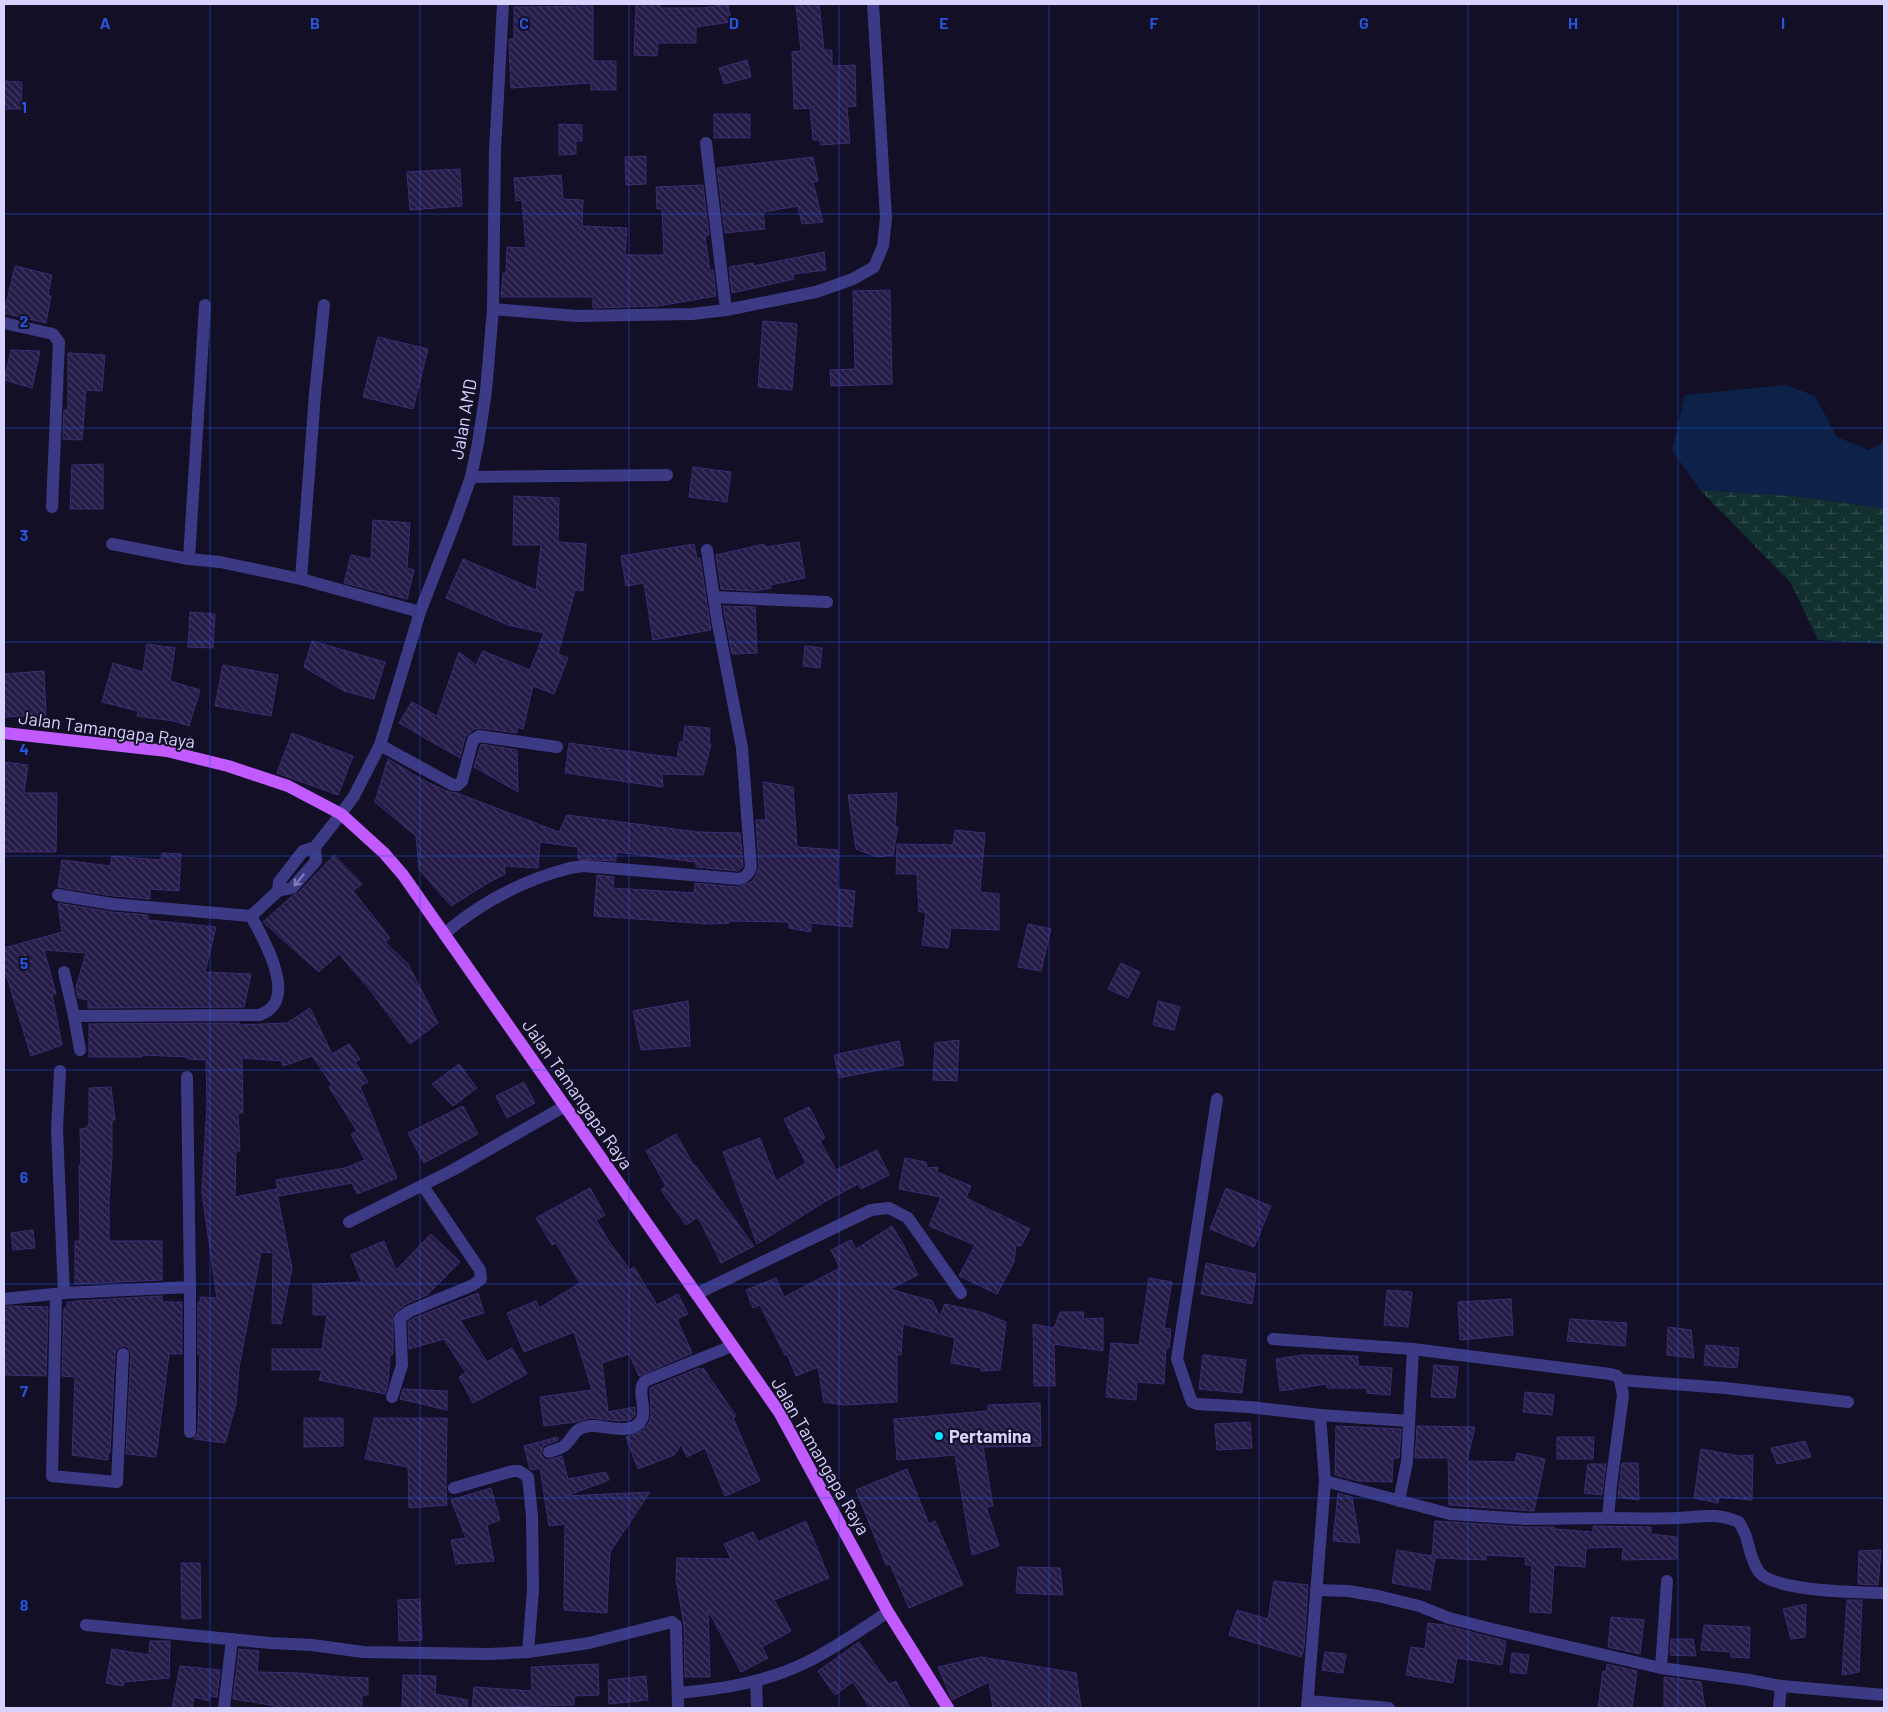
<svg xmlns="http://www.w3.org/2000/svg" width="1888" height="1712" viewBox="0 0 1888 1712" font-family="Barlow,sans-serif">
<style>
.wetland{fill:url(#wetland-marsh)}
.water{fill:#0c2248}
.building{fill:url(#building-back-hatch);stroke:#3b2d73}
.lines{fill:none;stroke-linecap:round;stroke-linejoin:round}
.minor{stroke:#3d3a85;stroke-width:12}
.tertiary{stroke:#3d3a85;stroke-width:12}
.primary{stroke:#c25bff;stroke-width:12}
.oneway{stroke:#837fbc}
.grid{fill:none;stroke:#2655da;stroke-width:1;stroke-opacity:0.55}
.poi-dot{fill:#00e5ff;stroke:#130f26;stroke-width:2}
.labels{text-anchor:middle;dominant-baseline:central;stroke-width:4;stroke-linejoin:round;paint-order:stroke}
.street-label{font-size:18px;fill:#d9d4ff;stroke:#130f26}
.poi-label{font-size:18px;font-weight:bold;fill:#d9d4ff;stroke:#130f26;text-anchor:start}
.grid-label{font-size:16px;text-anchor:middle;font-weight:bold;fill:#2655da;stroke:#130f26;stroke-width:4;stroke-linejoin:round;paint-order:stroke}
</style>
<defs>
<pattern id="wetland-marsh" width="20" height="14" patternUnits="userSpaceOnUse" patternTransform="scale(1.25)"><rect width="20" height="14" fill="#12302f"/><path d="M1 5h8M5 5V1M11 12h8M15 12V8" fill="none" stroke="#344d4e"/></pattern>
<pattern id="building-back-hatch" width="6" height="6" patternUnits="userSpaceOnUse" patternTransform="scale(1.25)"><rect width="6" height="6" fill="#241b47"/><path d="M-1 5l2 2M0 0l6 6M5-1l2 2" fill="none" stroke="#433b63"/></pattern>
</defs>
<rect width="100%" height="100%" fill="#130f26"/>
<polygon class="wetland" points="1700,490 1796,496 1884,508 1884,644 1818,640 1791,583"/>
<polygon class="water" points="1786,385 1815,396 1837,437 1869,450 1884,442 1884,508 1796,496 1700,490 1672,450 1685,395"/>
<g class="building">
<polygon points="636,4 660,4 660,8 702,8 728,4 731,22 696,27 696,43 658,43 657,56 634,55"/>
<polygon points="796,4 819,4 824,50 832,50 832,66 855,65 856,106 847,107 850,143 820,145 820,140 813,140 810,108 794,109 792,52 801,51"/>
<polygon points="593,6 593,61 616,61 616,90 591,90 591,83 511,88 509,45 509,39 514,39 514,7"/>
<polygon points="747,60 751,77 724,84 719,68"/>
<polygon points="4,81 22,82 21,109 4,109"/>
<rect x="714" y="114" width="36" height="24"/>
<polygon points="559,124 582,125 582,141 576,141 576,154 559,155"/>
<polygon points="646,156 646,184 626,185 625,157"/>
<polygon points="813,157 818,181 813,182 823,222 802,224 798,206 763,212 765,229 725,233 717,168"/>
<polygon points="460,169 462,206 410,210 407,172"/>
<polygon points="561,175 563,199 583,200 582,226 627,228 625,255 664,255 662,209 657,209 656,187 703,185 709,235 705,236 710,271 713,270 716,296 658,306 593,308 593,297 501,297 503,273 506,273 507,247 526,248 522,200 516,201 514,178"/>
<polygon points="824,252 826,270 793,274 794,279 732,293 729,267 753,263 754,266"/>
<polygon points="15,266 52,275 48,295 51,296 46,323 4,313"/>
<polygon points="890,290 892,384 831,386 830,370 855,369 853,291"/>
<polygon points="763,321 797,324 792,390 758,387"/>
<polygon points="378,337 428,349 413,409 363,397"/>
<polygon points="11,350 40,351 32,388 4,380"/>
<polygon points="68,353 105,355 102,391 86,390 82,440 63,439 64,410 68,410"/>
<polygon points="103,464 103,509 70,509 72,465"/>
<polygon points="693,467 731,472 727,502 689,497"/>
<polygon points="514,496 559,498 558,542 586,544 583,591 575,590 558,654 568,658 554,694 533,686 523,729 517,727 517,733 480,728 474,729 465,737 460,758 399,723 412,702 437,716 459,652 476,665 483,651 530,670 544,633 508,625 446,598 463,559 536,590 541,545 513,545"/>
<polygon points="373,520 410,523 407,568 414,570 407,599 344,583 351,555 371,559"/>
<polygon points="799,542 805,578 770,585 771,588 755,591 721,589 716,555 764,544 765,547"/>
<polygon points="694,544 697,558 700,558 711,630 653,640 644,583 626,586 621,556"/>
<polygon points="723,606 755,607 757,653 732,654"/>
<polygon points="190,612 215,614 213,648 188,647"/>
<polygon points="312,641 385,662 374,699 344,691 304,667"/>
<polygon points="147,644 175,648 170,681 200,690 189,726 174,721 137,716 138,711 102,702 113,663 143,672"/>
<polygon points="805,646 822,648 820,668 803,666"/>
<polygon points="223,665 278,675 271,716 215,706"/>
<polygon points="44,671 46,715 4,717 4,674"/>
<polygon points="685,726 710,728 709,744 711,744 703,775 662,774 663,787 565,773 569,743 677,758 680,742 683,742"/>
<polygon points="292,733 353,756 338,795 277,773"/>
<polygon points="481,744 517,750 518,792 474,767"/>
<polygon points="388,759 425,781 449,792 457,793 559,832 567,815 698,832 740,833 743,866 738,871 696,867 696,862 616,852 616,861 578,859 578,847 540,842 538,868 504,866 505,874 486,884 451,906 419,869 416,836 375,802"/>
<polygon points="4,762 28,765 24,793 57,793 56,852 4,852"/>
<polygon points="763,782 793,787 797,847 838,850 837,889 855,891 852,927 811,923 811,932 789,928 789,922 729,921 729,923 709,924 594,916 597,875 614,877 613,888 694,893 695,883 738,887 751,882 756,876 759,867 756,820 766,820"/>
<polygon points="897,793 895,827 898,827 893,855 877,857 856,849 848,795"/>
<polygon points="955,830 985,833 980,892 999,894 999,930 951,928 948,948 922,945 926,912 919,912 917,874 896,874 897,844 953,845"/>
<polygon points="162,853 181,854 179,891 150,889 150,899 113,896 58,887 62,860 110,866 112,856 161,860"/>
<polygon points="334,855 362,884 353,891 390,938 385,942 408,964 438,1023 410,1044 370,990 339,954 319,972 263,922 292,896 298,893"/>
<polygon points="58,903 111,912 148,915 148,920 216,927 205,972 251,974 244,1007 88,1008 88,1000 78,998 76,987 86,953 44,950 56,994 52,994 62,1045 31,1056 7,977 4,977 4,948 62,932"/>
<polygon points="1028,924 1051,929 1041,971 1018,967"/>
<polygon points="1121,963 1140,972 1128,998 1108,989"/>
<polygon points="688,1001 690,1046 641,1050 633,1011"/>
<polygon points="1158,1001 1180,1007 1174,1030 1153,1025"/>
<polygon points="310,1008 332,1054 349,1044 360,1059 355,1062 368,1082 360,1086 397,1178 357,1194 352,1183 279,1196 276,1180 345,1168 365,1160 351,1134 357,1131 329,1087 332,1085 312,1056 283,1066 282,1061 242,1058 243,1113 238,1113 240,1151 236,1151 235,1197 276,1189 292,1268 281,1324 272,1323 273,1253 261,1252 239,1368 236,1404 225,1443 194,1439 198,1432 200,1354 198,1354 198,1302 200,1302 200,1297 217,1298 202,1193 207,1104 206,1060 188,1059 188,1057 142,1055 142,1057 89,1057 89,1024 240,1023 240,1025 287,1023"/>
<polygon points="959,1040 957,1081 933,1080 935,1043"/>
<polygon points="899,1041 904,1065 839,1078 834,1055"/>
<polygon points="459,1064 477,1088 453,1106 432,1084"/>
<polygon points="524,1082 535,1103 507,1118 496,1096"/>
<polygon points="111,1087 115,1120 112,1120 112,1158 109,1197 109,1241 162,1241 162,1280 75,1284 75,1241 80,1241 79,1165 81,1165 80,1129 87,1128 87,1126 89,1126 89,1088"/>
<polygon points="463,1106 478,1134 424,1163 408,1133"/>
<polygon points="809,1107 825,1138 820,1141 836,1170 877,1150 889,1175 861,1189 858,1184 826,1201 757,1244 723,1152 760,1138 776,1181 806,1163 784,1119"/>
<polygon points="676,1134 694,1166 695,1165 754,1246 721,1263 698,1217 686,1225 661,1190 666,1186 646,1151"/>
<polygon points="905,1158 926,1162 927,1168 938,1167 937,1172 971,1186 966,1198 1030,1229 1021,1246 1016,1245 1014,1262 997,1294 959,1276 975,1245 929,1226 941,1197 899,1189"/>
<polygon points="590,1188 605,1215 596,1220 610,1243 630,1270 634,1267 657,1305 678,1294 688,1314 677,1319 692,1353 639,1376 629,1354 602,1363 608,1412 635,1407 635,1415 630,1420 619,1421 590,1418 576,1422 544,1426 540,1397 592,1390 574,1332 524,1352 507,1313 536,1301 539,1308 580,1283 556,1243 552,1245 536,1218"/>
<polygon points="1226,1188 1271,1206 1254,1247 1210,1229"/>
<polygon points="892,1226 903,1244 918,1275 890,1289 932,1301 940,1316 945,1304 981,1312 1006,1322 1000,1370 981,1371 981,1368 951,1363 955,1338 903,1324 901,1355 897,1355 897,1402 844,1405 824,1402 818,1367 796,1376 787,1354 785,1355 760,1305 753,1308 746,1290 776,1278 784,1297 840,1268 831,1250 851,1240 856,1249"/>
<polygon points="33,1230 35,1248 13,1250 11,1233"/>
<polygon points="431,1234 460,1262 427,1295 406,1304 393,1314 393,1354 390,1355 388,1383 385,1394 319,1380 322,1370 272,1370 272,1349 322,1349 327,1315 313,1315 313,1284 362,1282 351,1255 384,1241 396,1270"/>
<polygon points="1206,1263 1256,1274 1252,1304 1201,1294"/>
<polygon points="1149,1278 1172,1282 1164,1328 1171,1329 1169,1348 1166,1348 1164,1384 1137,1382 1136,1400 1106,1397 1111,1343 1139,1345"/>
<polygon points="1387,1290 1412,1292 1408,1327 1384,1325"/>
<polygon points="478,1293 484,1313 460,1320 487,1362 512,1348 527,1374 473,1403 459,1377 466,1373 444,1339 409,1349 408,1322 414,1318"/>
<polygon points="162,1296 162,1302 182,1302 182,1354 169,1354 156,1457 126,1454 131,1354 128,1347 123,1346 116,1349 115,1354 110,1453 108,1452 108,1460 72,1455 75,1377 62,1376 64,1308 67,1308 67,1302 75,1302 75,1301"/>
<polygon points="1511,1299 1513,1335 1460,1340 1458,1302"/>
<polygon points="11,1306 48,1307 46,1376 4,1375 4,1307"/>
<polygon points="1060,1312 1084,1312 1083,1319 1103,1318 1103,1351 1054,1344 1055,1386 1034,1386 1033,1324 1054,1328"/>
<polygon points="1570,1319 1627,1323 1625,1346 1567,1341"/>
<polygon points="1668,1327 1691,1330 1694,1358 1667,1355"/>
<polygon points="1706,1345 1739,1348 1737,1368 1704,1365"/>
<polygon points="1203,1355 1246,1360 1242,1393 1199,1389"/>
<polygon points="1303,1355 1358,1356 1358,1366 1392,1368 1390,1395 1367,1393 1367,1388 1327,1388 1327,1384 1280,1391 1276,1359"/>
<polygon points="1434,1365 1458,1367 1455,1398 1431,1397"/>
<polygon points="699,1368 700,1370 703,1368 736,1416 733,1418 760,1481 725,1496 705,1448 687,1457 681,1445 674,1455 638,1469 626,1437 642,1431 649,1423 651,1415 650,1388"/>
<polygon points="403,1389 447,1391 447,1410 400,1399"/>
<polygon points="1525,1392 1554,1395 1552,1415 1523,1412"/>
<polygon points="1040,1403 1041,1446 983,1447 993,1506 986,1507 999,1546 972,1555 955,1455 897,1460 894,1419 988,1411 988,1405"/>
<polygon points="304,1418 343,1418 343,1446 304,1447"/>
<polygon points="374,1418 447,1418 446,1487 447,1505 409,1508 408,1467 365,1459"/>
<polygon points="1250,1422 1252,1448 1217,1450 1215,1424"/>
<polygon points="1336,1426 1401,1429 1399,1458 1393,1458 1392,1482 1359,1481 1335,1475"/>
<polygon points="1417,1426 1475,1427 1467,1461 1515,1462 1517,1453 1545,1459 1534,1511 1449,1505 1448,1458 1415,1458"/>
<polygon points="557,1437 558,1440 543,1446 541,1454 544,1459 548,1460 562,1456 568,1479 606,1472 609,1480 566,1496 650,1492 610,1552 607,1613 564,1610 565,1524 549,1526 540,1468 533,1470 530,1469 524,1446"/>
<polygon points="1557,1437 1594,1437 1593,1459 1557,1459"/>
<polygon points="1805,1441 1811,1457 1777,1464 1771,1448"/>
<polygon points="1701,1449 1739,1456 1753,1455 1752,1500 1719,1497 1718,1503 1694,1498"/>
<polygon points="1622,1463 1638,1463 1639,1500 1618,1497"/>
<polygon points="1588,1464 1606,1464 1602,1495 1584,1493"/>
<polygon points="907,1469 929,1524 935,1521 963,1585 909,1608 890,1564 886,1565 856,1490"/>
<polygon points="491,1488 500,1520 487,1525 494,1561 456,1564 451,1540 466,1538 451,1500"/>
<polygon points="1338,1493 1352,1497 1360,1543 1333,1541"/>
<polygon points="806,1521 829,1578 774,1600 791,1631 762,1647 768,1658 741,1672 708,1610 710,1677 685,1677 684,1625 676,1579 677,1558 731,1559 724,1544 753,1532 758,1542"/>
<polygon points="1435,1521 1525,1527 1554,1527 1554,1529 1593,1532 1593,1526 1651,1527 1651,1534 1677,1537 1677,1559 1622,1560 1623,1547 1586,1548 1585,1567 1554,1565 1551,1613 1530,1612 1532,1565 1525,1565 1526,1557 1486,1555 1486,1560 1435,1558 1430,1590 1392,1583 1397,1550 1432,1556"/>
<polygon points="1881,1550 1878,1585 1858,1584 1859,1551"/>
<polygon points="181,1563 200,1563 201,1618 182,1619"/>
<polygon points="1018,1567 1060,1568 1063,1595 1016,1593"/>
<polygon points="1274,1581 1308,1585 1304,1648 1301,1657 1229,1635 1237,1610 1268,1619"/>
<polygon points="420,1599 422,1640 399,1641 398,1600"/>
<polygon points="1847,1600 1862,1600 1859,1672 1842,1675"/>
<polygon points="1806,1604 1805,1637 1791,1639 1783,1609"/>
<polygon points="1611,1617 1644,1620 1640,1654 1608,1647"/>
<polygon points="1428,1623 1444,1625 1506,1641 1502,1665 1457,1658 1453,1683 1406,1675 1411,1647 1425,1649"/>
<polygon points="1704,1625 1750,1627 1749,1658 1731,1657 1731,1652 1701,1650"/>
<polygon points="1671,1639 1693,1639 1696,1656 1670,1655"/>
<polygon points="150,1641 170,1641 169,1678 124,1682 123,1686 106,1683 112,1649 149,1655"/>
<polygon points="859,1642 889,1684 896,1681 910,1708 870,1708 853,1682 835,1695 818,1671"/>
<polygon points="239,1649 259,1651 257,1672 299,1673 341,1677 368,1678 368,1695 362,1695 362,1708 279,1708 279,1707 259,1703 233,1699"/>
<polygon points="1325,1652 1346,1654 1343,1673 1322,1670"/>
<polygon points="1512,1653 1529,1655 1526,1674 1510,1672"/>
<polygon points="981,1657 1076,1673 1081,1708 993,1708 989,1682 952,1700 938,1667"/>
<polygon points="598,1664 599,1695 574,1696 574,1705 472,1708 474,1687 532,1691 531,1667"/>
<polygon points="1607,1664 1637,1671 1632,1708 1598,1708 1603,1671 1606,1672"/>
<polygon points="180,1666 220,1670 217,1697 209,1696 209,1701 194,1697 192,1708 172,1708"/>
<polygon points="403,1675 436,1676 435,1694 468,1700 467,1708 402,1708"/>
<polygon points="646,1676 648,1700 609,1704 608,1680"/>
<polygon points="1664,1677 1701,1682 1705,1708 1664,1708"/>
</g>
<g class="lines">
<g class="minor">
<polyline points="706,143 726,310"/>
<polyline points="205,305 189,559 220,562 301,579 420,612"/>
<polyline points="493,309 576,316 692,314 726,310 816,292 853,279 874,267 883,246 886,218 873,4"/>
<polyline points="4,323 53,334 59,342 52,507"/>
<polyline points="471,477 667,475"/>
<polyline points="112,544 189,559"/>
<polyline points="301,579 315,394 324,305"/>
<polyline points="714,597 827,602"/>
<polyline points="380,745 453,785 458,785 462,781 473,740 479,736 557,747"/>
<polyline points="278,891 279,882 303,851 315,847 341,814"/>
<polyline points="58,895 112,904 251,916 278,891 292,888 316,861 315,847"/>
<path d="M444,934c37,-32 80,-54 126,-66l13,-2 156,13c7,-2 10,-5 12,-12l-9,-119 -25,-129 -10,-69"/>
<path d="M64,972l10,44 186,-1c3,-2 7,-3 10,-6 23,-19 -8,-73 -19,-93"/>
<polyline points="74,1016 80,1050"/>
<polyline points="60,1071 57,1130 64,1293"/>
<polyline points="1217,1099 1177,1359 1190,1397 1192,1402 1197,1404 1249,1407 1320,1415 1325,1481 1307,1708"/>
<polyline points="349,1222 453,1170 565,1106"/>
<polyline points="56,1294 52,1476 117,1482 123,1354"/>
<polyline points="696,1294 871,1210 889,1208 908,1218 961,1293"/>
<polyline points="4,1299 64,1293 190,1287 187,1077"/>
<polyline points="1273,1339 1413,1349 1610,1374 1617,1376 1620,1380 1623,1395 1611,1485 1608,1518 1526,1519 1450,1514 1325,1481"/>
<polyline points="1620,1380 1725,1388 1848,1402"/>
<polyline points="392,1397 402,1365 400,1318 410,1311 473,1285 481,1279 480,1270 423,1186"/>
<polyline points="1320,1415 1409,1421"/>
<polyline points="190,1432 190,1287"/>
<path d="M549,1452c5,-2 11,-3 15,-6 11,-8 7,-18 27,-20 14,-1 43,11 51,-7 5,-11 -6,-28 3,-38l87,-35"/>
<polyline points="454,1488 513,1471 519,1471 528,1477 532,1516 533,1590 528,1652"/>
<polyline points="1399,1501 1407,1462 1413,1349"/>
<path d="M1608,1518c23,0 47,1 70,0 25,-1 36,-6 61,4 3,6 7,12 8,18 3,11 5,22 12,32 16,20 100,20 125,21"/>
<polyline points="1316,1590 1348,1591 1378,1596 1419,1606 1449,1618 1492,1629 1661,1668 1749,1680 1781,1686 1884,1695"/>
<polyline points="86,1625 270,1643 312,1645 363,1652 489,1654 528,1652 589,1643 672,1622 676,1625 676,1629 678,1708"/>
<polyline points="1661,1668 1667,1581"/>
<polyline points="756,1681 757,1708"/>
<path d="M678,1693c45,-4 89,-11 129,-31 28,-14 55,-33 81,-50"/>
<polyline points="1308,1701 1389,1708"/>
<polyline points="224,1708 232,1639"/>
<polyline points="1779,1708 1781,1686"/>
</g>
<polyline class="tertiary" points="341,814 354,796 380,745 420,612 456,519 471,477 478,443 486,391 493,309 495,151 503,4"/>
<polyline class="primary" points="4,733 167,751 228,766 288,786 341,814 384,853 403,875 779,1412 888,1612 948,1708"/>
</g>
<defs><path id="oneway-shaft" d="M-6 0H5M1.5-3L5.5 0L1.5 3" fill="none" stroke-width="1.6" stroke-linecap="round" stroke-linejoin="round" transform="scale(1.25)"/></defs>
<use class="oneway" href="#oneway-shaft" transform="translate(299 880) rotate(130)"/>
<path class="grid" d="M210,4v1704M420,4v1704M629,4v1704M839,4v1704M1049,4v1704M1259,4v1704M1468,4v1704M1678,4v1704M4,214h1880M4,428h1880M4,642h1880M4,856h1880M4,1070h1880M4,1284h1880M4,1498h1880"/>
<circle class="poi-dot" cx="939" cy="1436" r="5"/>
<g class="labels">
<g class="street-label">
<text transform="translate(463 419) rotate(-80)">Jalan AMD</text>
<text transform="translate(107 729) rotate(8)">Jalan Tamangapa Raya</text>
<text transform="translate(578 1094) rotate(55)">Jalan Tamangapa Raya</text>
<text transform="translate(821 1456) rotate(60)">Jalan Tamangapa Raya</text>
</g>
<g class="poi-label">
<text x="949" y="1436">Pertamina</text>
</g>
</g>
<g class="grid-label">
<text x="105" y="29">A</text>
<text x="315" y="29">B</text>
<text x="524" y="29">C</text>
<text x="734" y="29">D</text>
<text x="944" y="29">E</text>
<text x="1154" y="29">F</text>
<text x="1364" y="29">G</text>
<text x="1573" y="29">H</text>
<text x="1783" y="29">I</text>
<text x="24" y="113">1</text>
<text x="24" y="327">2</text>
<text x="24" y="541">3</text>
<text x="24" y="755">4</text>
<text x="24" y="969">5</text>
<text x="24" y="1183">6</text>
<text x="24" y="1397">7</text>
<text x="24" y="1611">8</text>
</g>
<rect width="1888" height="1712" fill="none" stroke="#d9d4ff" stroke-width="10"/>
</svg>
